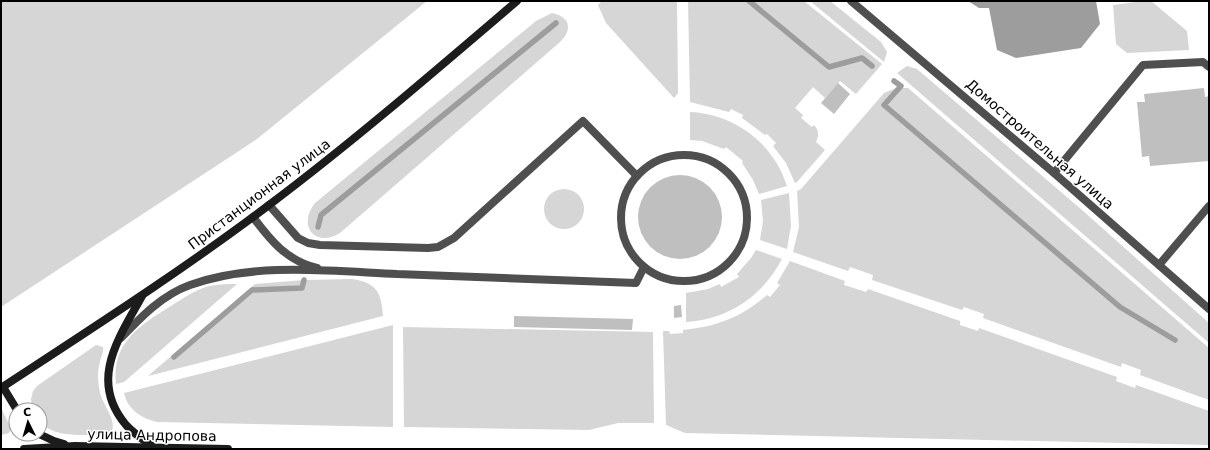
<svg xmlns="http://www.w3.org/2000/svg" width="1210" height="450" viewBox="0 0 1210 450" font-family="'DejaVu Sans',sans-serif">
<style>
.green{fill:#d6d6d6}
.water{fill:#9d9d9d}
.lines{fill:none;stroke-linecap:round;stroke-linejoin:round}
.stream{stroke:#9d9d9d;stroke-width:5.5}
.building{fill:#bfbfbf}
.lane{stroke:#4f4f4f;stroke-width:8}
.street{stroke:#4f4f4f;stroke-width:8}
.secondary{stroke:#1c1c1c;stroke-width:8}
.labels{text-anchor:middle;dominant-baseline:central;stroke-width:3;stroke-linejoin:round;paint-order:stroke}
.street-label{font-size:14px;fill:#000;stroke:#fff}
</style>
<rect width="100%" height="100%" fill="#fff"/>
<g class="green">
<polygon points="1,1 427,1 257,139 1,307"/>
<polygon points="602,1 677,1 678,93 674,98 606,23 598,5"/>
<path d="M688,1h116l78,63 -26,30 -16,-13 -15,17 -12,-11 -18,21 8,7 -2,3 11,9 2,-2c5,5 5,11 2,17l9,8 -28,32 -2,1 -9,-20 -13,-17 3,-3 -9,-9 -2,1 -23,-17 1,-3 -12,-6 -2,3 -39,-10z"/>
<polygon points="810,1 830,1 881,42 887,52 884,62"/>
<polygon points="1143,1 1151,1 1187,31 1189,50 1127,53 1116,44 1113,5"/>
<path d="M552,13c18,4 21,16 8,29l-220,191c-25,15 -43,-7 -25,-30l221,-182z"/>
<polygon points="907,66 917,69 1082,210 1209,323 1209,343 897,73"/>
<polygon points="896,88 908,88 1209,348 1209,400 1140,375 1141,370 1122,363 1121,367 983,318 984,314 964,307 962,310 872,280 873,275 850,267 848,271 793,252 799,227 797,191 801,189 884,93"/>
<path d="M690,112c45,2 84,32 97,74l-28,8 -6,-14 -11,-17 1,-2 -17,-14 -2,2 -22,-8 -12,-1z"/>
<circle cx="564" cy="209" r="20"/>
<polygon points="789,193 791,226 787,249 760,240 763,221 761,200"/>
<path d="M756,250l26,9c-20,38 -54,60 -96,63v-29l22,-4 12,-5 1,3 18,-10 -2,-3 14,-16z"/>
<path d="M790,261l55,20 -1,4 22,7 2,-3 92,32v4l18,6 1,-3 138,49 -1,4 19,7 1,-3 73,26v34l-524,-12 -19,-8 -3,-94h6l1,3 13,-1v-3c33,-3 59,-13 84,-35l3,2 10,-12 -3,-2z"/>
<path d="M352,279c25,4 29,13 31,37l-235,60 107,-92 49,-4z"/>
<path d="M237,284l-113,98 -8,2c-5,-41 24,-59 55,-78 11,-7 22,-15 35,-19 10,-3 21,-3 31,-3z"/>
<path d="M393,325v102l-236,-5c-16,-4 -29,-12 -33,-29z"/>
<polygon points="403,327 653,332 654,423 618,423 589,430 404,427"/>
<path d="M96,345l7,2c1,5 -2,9 -3,15 -3,10 -2,20 0,31 3,12 18,29 11,40l-4,2c-23,-1 -49,4 -67,-12v-13h-7l-1,-2 -1,-9 2,-8 4,-5z"/>
<polygon points="1,408 11,428 9,433 1,435"/>
</g>
<polygon class="water" points="968,1 1096,1 1100,24 1081,48 1016,58 997,50 989,8 979,8"/>
<g class="lines">
<g class="stream">
<polyline points="749,1 829,67 862,58 872,66"/>
<polyline points="894,81 901,86 884,105 1120,307 1175,340"/>
<polyline points="318,227 321,215 556,23"/>
<polyline points="174,357 252,290 302,288 304,280"/>
</g>
</g>
<g class="building">
<polygon points="838,83 850,94 834,114 821,103"/>
<polygon points="1204,88 1205,97 1209,96 1209,161 1150,166 1149,156 1142,157 1137,102 1145,102 1144,94"/>
<circle cx="680" cy="217" r="42"/>
<polygon points="681,305 682,317 674,318 674,306"/>
<polygon points="514,316 633,319 632,330 514,327"/>
</g>
<g class="lines">
<g class="lane">
<circle cx="684" cy="218" r="63"/>
<polyline points="1054,173 1143,65 1203,62 1209,67"/>
<polyline points="269,205 298,238 308,243 320,245 428,248 438,247 454,238 583,121 637,176"/>
<path d="M253,217c17,23 34,44 64,51"/>
<polyline points="1159,265 1209,206"/>
<path d="M121,338c20,-21 41,-43 69,-53 63,-23 141,-14 207,-11 80,3 160,6 239,9l8,-16"/>
</g>
<polyline class="street" points="851,1 1054,173 1209,309"/>
<g class="secondary">
<path d="M142,296c-23,42 -54,84 -16,129 8,9 19,16 29,23"/>
<polyline points="3,387 17,410"/>
<path d="M1,388c90,-59 182,-118 268,-183 85,-64 166,-134 248,-204"/>
<polyline points="39,434 54,441 64,444"/>
<polyline points="24,449 75,446 228,449"/>
</g>
</g>
<g class="labels">
<g class="street-label">
<text transform="translate(1040 144) rotate(41)">Домостроительная улица</text>
<text transform="translate(259 194) rotate(-37)">Пристанционная улица</text>
<text transform="translate(152 435) rotate(1)">улица Андропова</text>
</g>
</g>
<rect width="1210" height="450" fill="none" stroke="#000000" stroke-width="4"/>
<g transform="translate(28 422) rotate(355)"><circle r="19" fill="#ffffff" stroke="#999999"/>
<path d="M0-3L7 15L0 10L-7 15Z" fill="#000000"/>
<text y="-6" font-size="11" font-weight="bold" text-anchor="middle" fill="#000000">С</text>
</g>
</svg>
